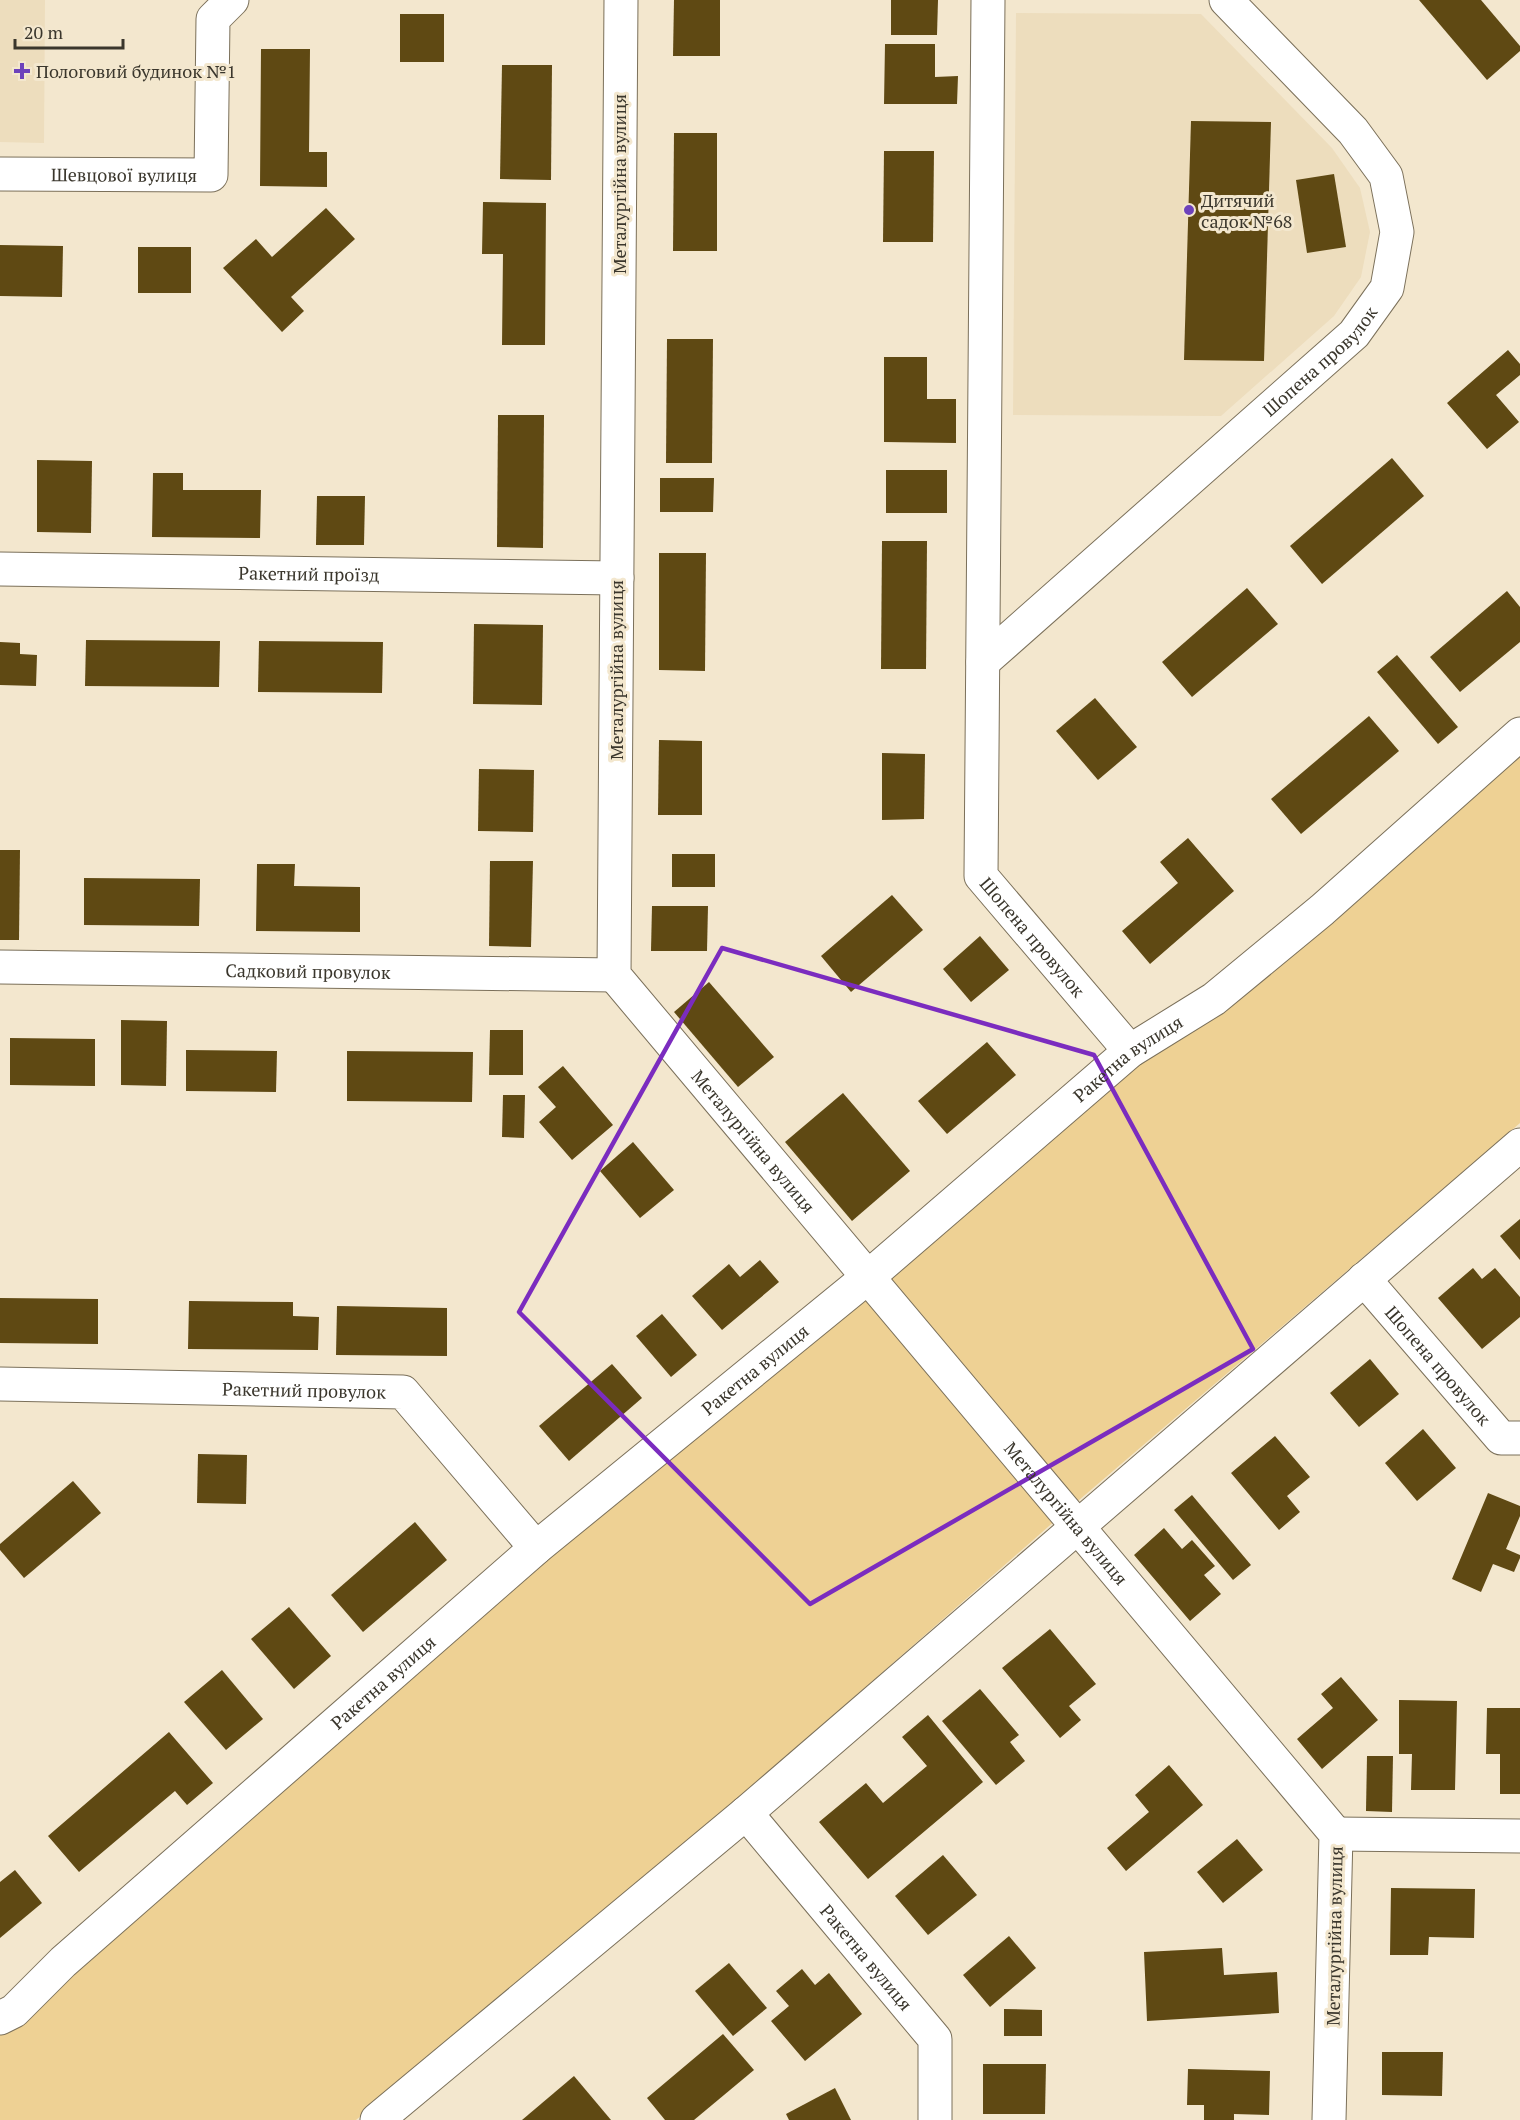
<svg xmlns="http://www.w3.org/2000/svg" width="1520" height="2120" viewBox="0 0 1520 2120" font-family="'PT Serif',serif">
<style>
.built{fill:#edddbd}
.green{fill:#eed194}
.building{fill:#5f4913}
.lines{fill:none;stroke-linecap:round;stroke-linejoin:round}
.minor-casing{stroke:#7b705a;stroke-width:35}
.minor{stroke:#fff;stroke-width:33}
.marked{fill:none;stroke:#7b2cbf;stroke-width:4.5;stroke-linejoin:round}
.poi-dot{fill:#6d42bb;stroke:#f3e7ce;stroke-width:2}
.labels{text-anchor:middle;dominant-baseline:central;stroke-width:6;stroke-linejoin:round;paint-order:stroke}
.poi-label{font-size:18px;fill:#3a362c;stroke:#f3e7ce;text-anchor:start}
.street-label{font-size:18px;fill:#3a362c;stroke:#f3e7ce}
</style>
<rect width="100%" height="100%" fill="#f3e7ce"/>
<g class="built">
<polygon points="0,0 45,0 44,143 0,142"/>
<polygon points="1016,13 1201,14 1332,148 1360,188 1370,232 1361,277 1334,316 1221,416 1013,415"/>
</g>
<polygon class="green" points="1520,752 1520,1123 1065,1512 753,1786 356,2120 0,2120 0,2032 548,1551 1137,1061"/>
<g class="building">
<polygon points="674,0 720,0 720,56 673,56"/>
<polygon points="891,0 938,0 937,35 891,35"/>
<polygon points="1419,0 1481,0 1520,46 1520,51 1487,80"/>
<rect x="400" y="14" width="44" height="48"/>
<polygon points="885,44 935,44 935,77 958,76 957,104 884,104"/>
<polygon points="261,49 310,49 309,152 327,152 327,187 260,186"/>
<polygon points="502,65 552,65 551,180 500,179"/>
<polygon points="1191,121 1271,122 1264,361 1184,360"/>
<polygon points="674,133 717,133 717,251 673,251"/>
<polygon points="884,151 934,151 933,242 883,242"/>
<polygon points="1334,174 1346,247 1307,253 1296,180"/>
<polygon points="483,202 546,203 545,345 502,345 503,254 482,254"/>
<polygon points="326,208 355,239 291,297 304,311 282,332 223,268 256,239 272,257"/>
<polygon points="0,245 63,246 62,297 0,296"/>
<rect x="138" y="247" width="53" height="46"/>
<polygon points="667,339 713,339 712,463 666,463"/>
<polygon points="1508,350 1520,364 1520,375 1496,395 1519,422 1487,449 1447,403"/>
<polygon points="884,357 927,357 927,399 956,399 956,443 884,442"/>
<polygon points="498,415 544,415 543,548 497,547"/>
<polygon points="1392,458 1424,496 1322,584 1290,546"/>
<polygon points="37,460 92,461 91,533 37,532"/>
<rect x="886" y="470" width="61" height="43"/>
<polygon points="153,473 183,473 183,490 261,490 260,538 152,537"/>
<polygon points="660,478 714,478 713,512 660,512"/>
<polygon points="317,496 365,496 364,545 316,545"/>
<polygon points="882,541 927,541 926,669 881,669"/>
<polygon points="659,553 706,553 705,671 659,670"/>
<polygon points="1247,588 1278,624 1192,697 1162,662"/>
<polygon points="1507,591 1520,607 1520,642 1460,692 1430,657"/>
<polygon points="474,624 543,625 542,705 473,704"/>
<polygon points="86,640 220,641 219,687 85,686"/>
<polygon points="259,641 383,642 382,693 258,692"/>
<polygon points="0,642 20,643 20,654 37,655 36,686 0,685"/>
<polygon points="1397,655 1458,727 1438,744 1377,672"/>
<polygon points="1095,698 1137,747 1098,780 1056,731"/>
<polygon points="1369,716 1399,751 1301,834 1271,799"/>
<polygon points="659,740 702,741 702,815 658,815"/>
<polygon points="882,753 925,754 924,819 882,820"/>
<polygon points="479,769 534,770 533,832 478,831"/>
<polygon points="1188,838 1234,891 1150,964 1122,931 1178,883 1160,862"/>
<polygon points="0,850 20,850 19,940 0,940"/>
<rect x="672" y="854" width="43" height="33"/>
<polygon points="490,861 533,861 531,947 489,946"/>
<polygon points="257,864 295,864 294,886 360,887 360,932 256,931"/>
<polygon points="84,878 200,879 199,926 84,925"/>
<polygon points="892,895 923,930 851,992 821,956"/>
<polygon points="652,906 708,906 707,951 651,951"/>
<polygon points="980,936 1009,970 971,1002 943,969"/>
<polygon points="709,982 774,1057 738,1087 674,1012"/>
<polygon points="121,1020 167,1021 166,1086 121,1085"/>
<polygon points="490,1030 523,1030 523,1075 489,1075"/>
<polygon points="10,1038 95,1039 95,1086 10,1085"/>
<polygon points="987,1042 1016,1075 947,1134 918,1101"/>
<polygon points="186,1050 277,1051 276,1092 186,1091"/>
<polygon points="347,1051 473,1052 472,1102 347,1101"/>
<polygon points="563,1066 613,1125 572,1160 539,1122 556,1107 538,1087"/>
<polygon points="843,1093 910,1171 852,1221 785,1142"/>
<polygon points="503,1095 525,1095 524,1138 502,1137"/>
<polygon points="633,1142 674,1190 640,1218 600,1171"/>
<polygon points="1520,1219 1520,1260 1500,1236"/>
<polygon points="760,1260 779,1282 722,1330 692,1296 729,1264 740,1277"/>
<polygon points="1473,1268 1482,1279 1495,1268 1520,1297 1520,1317 1482,1349 1438,1298"/>
<polygon points="0,1298 98,1299 98,1344 0,1343"/>
<polygon points="189,1301 293,1302 293,1316 319,1317 318,1350 188,1349"/>
<polygon points="337,1306 447,1308 447,1356 336,1355"/>
<polygon points="662,1314 697,1355 671,1377 636,1336"/>
<polygon points="1370,1359 1399,1394 1359,1427 1330,1393"/>
<polygon points="612,1364 642,1398 569,1461 539,1426"/>
<polygon points="1423,1429 1456,1468 1417,1501 1385,1463"/>
<polygon points="1275,1436 1310,1477 1287,1496 1300,1512 1279,1530 1231,1473"/>
<polygon points="198,1454 247,1455 246,1504 197,1503"/>
<polygon points="73,1481 101,1513 24,1578 0,1550 0,1544"/>
<polygon points="1488,1493 1520,1506 1520,1516 1506,1549 1520,1555 1520,1558 1514,1572 1493,1564 1481,1592 1452,1579"/>
<polygon points="1192,1495 1251,1565 1233,1580 1174,1510"/>
<polygon points="415,1522 447,1560 363,1632 331,1595"/>
<polygon points="1164,1528 1182,1549 1192,1540 1215,1566 1204,1575 1221,1594 1190,1621 1134,1555"/>
<polygon points="289,1607 331,1656 294,1689 251,1639"/>
<polygon points="1050,1629 1096,1684 1069,1706 1081,1720 1060,1738 1002,1668"/>
<polygon points="222,1670 263,1719 226,1750 184,1702"/>
<polygon points="1341,1677 1378,1720 1322,1769 1297,1739 1333,1708 1321,1694"/>
<polygon points="980,1689 1019,1735 1010,1742 1025,1761 996,1785 942,1721"/>
<polygon points="1399,1700 1457,1701 1455,1790 1411,1790 1412,1754 1399,1754"/>
<polygon points="1487,1708 1520,1708 1520,1794 1500,1794 1500,1754 1486,1754"/>
<polygon points="928,1715 983,1782 868,1879 819,1822 866,1783 883,1803 927,1766 902,1737"/>
<polygon points="169,1732 213,1783 187,1805 175,1791 79,1872 48,1836"/>
<polygon points="1367,1756 1393,1756 1392,1812 1366,1811"/>
<polygon points="1169,1765 1203,1805 1126,1871 1107,1848 1149,1812 1135,1795"/>
<polygon points="1237,1839 1263,1870 1223,1903 1197,1872"/>
<polygon points="943,1855 977,1895 928,1935 895,1896"/>
<polygon points="15,1870 42,1903 0,1938 0,1882"/>
<polygon points="1391,1888 1475,1889 1474,1938 1429,1937 1428,1955 1390,1955"/>
<polygon points="1009,1936 1036,1968 990,2007 963,1975"/>
<polygon points="1222,1948 1224,1975 1277,1972 1279,2013 1147,2021 1144,1952"/>
<polygon points="729,1963 767,2008 733,2036 695,1991"/>
<polygon points="802,1969 815,1985 829,1973 862,2014 805,2061 771,2021 789,2006 776,1991"/>
<polygon points="1004,2009 1042,2010 1042,2036 1004,2036"/>
<polygon points="723,2034 754,2070 694,2120 665,2120 647,2098"/>
<polygon points="1382,2052 1443,2052 1442,2096 1382,2095"/>
<polygon points="983,2064 1046,2064 1045,2114 983,2114"/>
<polygon points="1188,2069 1270,2071 1269,2115 1234,2114 1234,2120 1204,2120 1204,2105 1187,2105"/>
<polygon points="574,2076 611,2120 522,2120"/>
<polygon points="835,2088 851,2120 789,2120 786,2114"/>
</g>
<g class="lines">
<g class="minor-casing">
<g id="minor">
<path id="s1" d="M621,0l-7,975 722,859 -7,286"/>
<path id="s2" d="M988,0l-7,876 149,175"/>
<path id="s3" d="M0,174l211,1 2,-156 19,-19"/>
<path id="s4" d="M0,569l617,9"/>
<path id="s5" d="M983,662l371,-328 33,-46 10,-56 -11,-56 -33,-45 -127,-131"/>
<path id="s6" d="M0,967l614,8"/>
<path id="s7" d="M1364,1279l137,159h19"/>
<path id="s8" d="M0,1384l403,8 133,156"/>
<path id="s9" d="M746,1813l189,226v81"/>
<polyline points="1336,1834 1520,1836"/>
<path id="s10" d="M0,2018l14,-7 49,-49 473,-414 332,-271 262,-226 84,-52 108,-89 198,-176"/>
<polyline points="377,2120 746,1813 1520,1145"/>
</g>
</g>
<use href="#minor" class="minor"/>
</g>
<path class="marked" d="M722,948l372,107 159,294 -443,255 -291,-292z"/>
<g class="poi-dot">
<path d="M19 62h6v6h6v6h-6v6h-6v-6h-6v-6h6z"/>
<circle cx="1189" cy="210" r="6"/>
</g>
<g class="labels">
<g class="poi-label">
<text x="36" y="71">Пологовий будинок №1</text>
<text x="1201" y="200">Дитячий<tspan x="1201" dy="21">садок №68</tspan></text>
</g>
<g class="street-label">
<text stroke="none"><textPath href="#s3" startOffset="124">Шевцової вулиця</textPath></text>
<text transform="translate(619 184) rotate(-90)">Металургійна вулиця</text>
<text stroke="none"><textPath href="#s5" startOffset="452">Шопена провулок</textPath></text>
<text stroke="none"><textPath href="#s4" startOffset="309">Ракетний проїзд</textPath></text>
<text transform="translate(616 670) rotate(-90)">Металургійна вулиця</text>
<text stroke="none"><textPath href="#s2" startOffset="956">Шопена провулок</textPath></text>
<text stroke="none"><textPath href="#s6" startOffset="308">Садковий провулок</textPath></text>
<text stroke="none"><textPath href="#s10" startOffset="1482">Ракетна вулиця</textPath></text>
<text stroke="none"><textPath href="#s1" startOffset="1192">Металургійна вулиця</textPath></text>
<text stroke="none"><textPath href="#s7" startOffset="114">Шопена провулок</textPath></text>
<text stroke="none"><textPath href="#s10" startOffset="996">Ракетна вулиця</textPath></text>
<text stroke="none"><textPath href="#s8" startOffset="304">Ракетний провулок</textPath></text>
<text stroke="none"><textPath href="#s1" startOffset="1678">Металургійна вулиця</textPath></text>
<text stroke="none"><textPath href="#s10" startOffset="510">Ракетна вулиця</textPath></text>
<text transform="translate(1334 1936) rotate(-89)">Металургійна вулиця</text>
<text stroke="none"><textPath href="#s9" startOffset="188">Ракетна вулиця</textPath></text>
</g>
</g>
<path d="M15 39v9h108v-9" fill="none" stroke="#3a362c" stroke-width="3"/>
<text x="24" y="39" font-size="18" fill="#3a362c" stroke="#f3e7ce" stroke-width="4.5" paint-order="stroke">20 m</text>
</svg>
